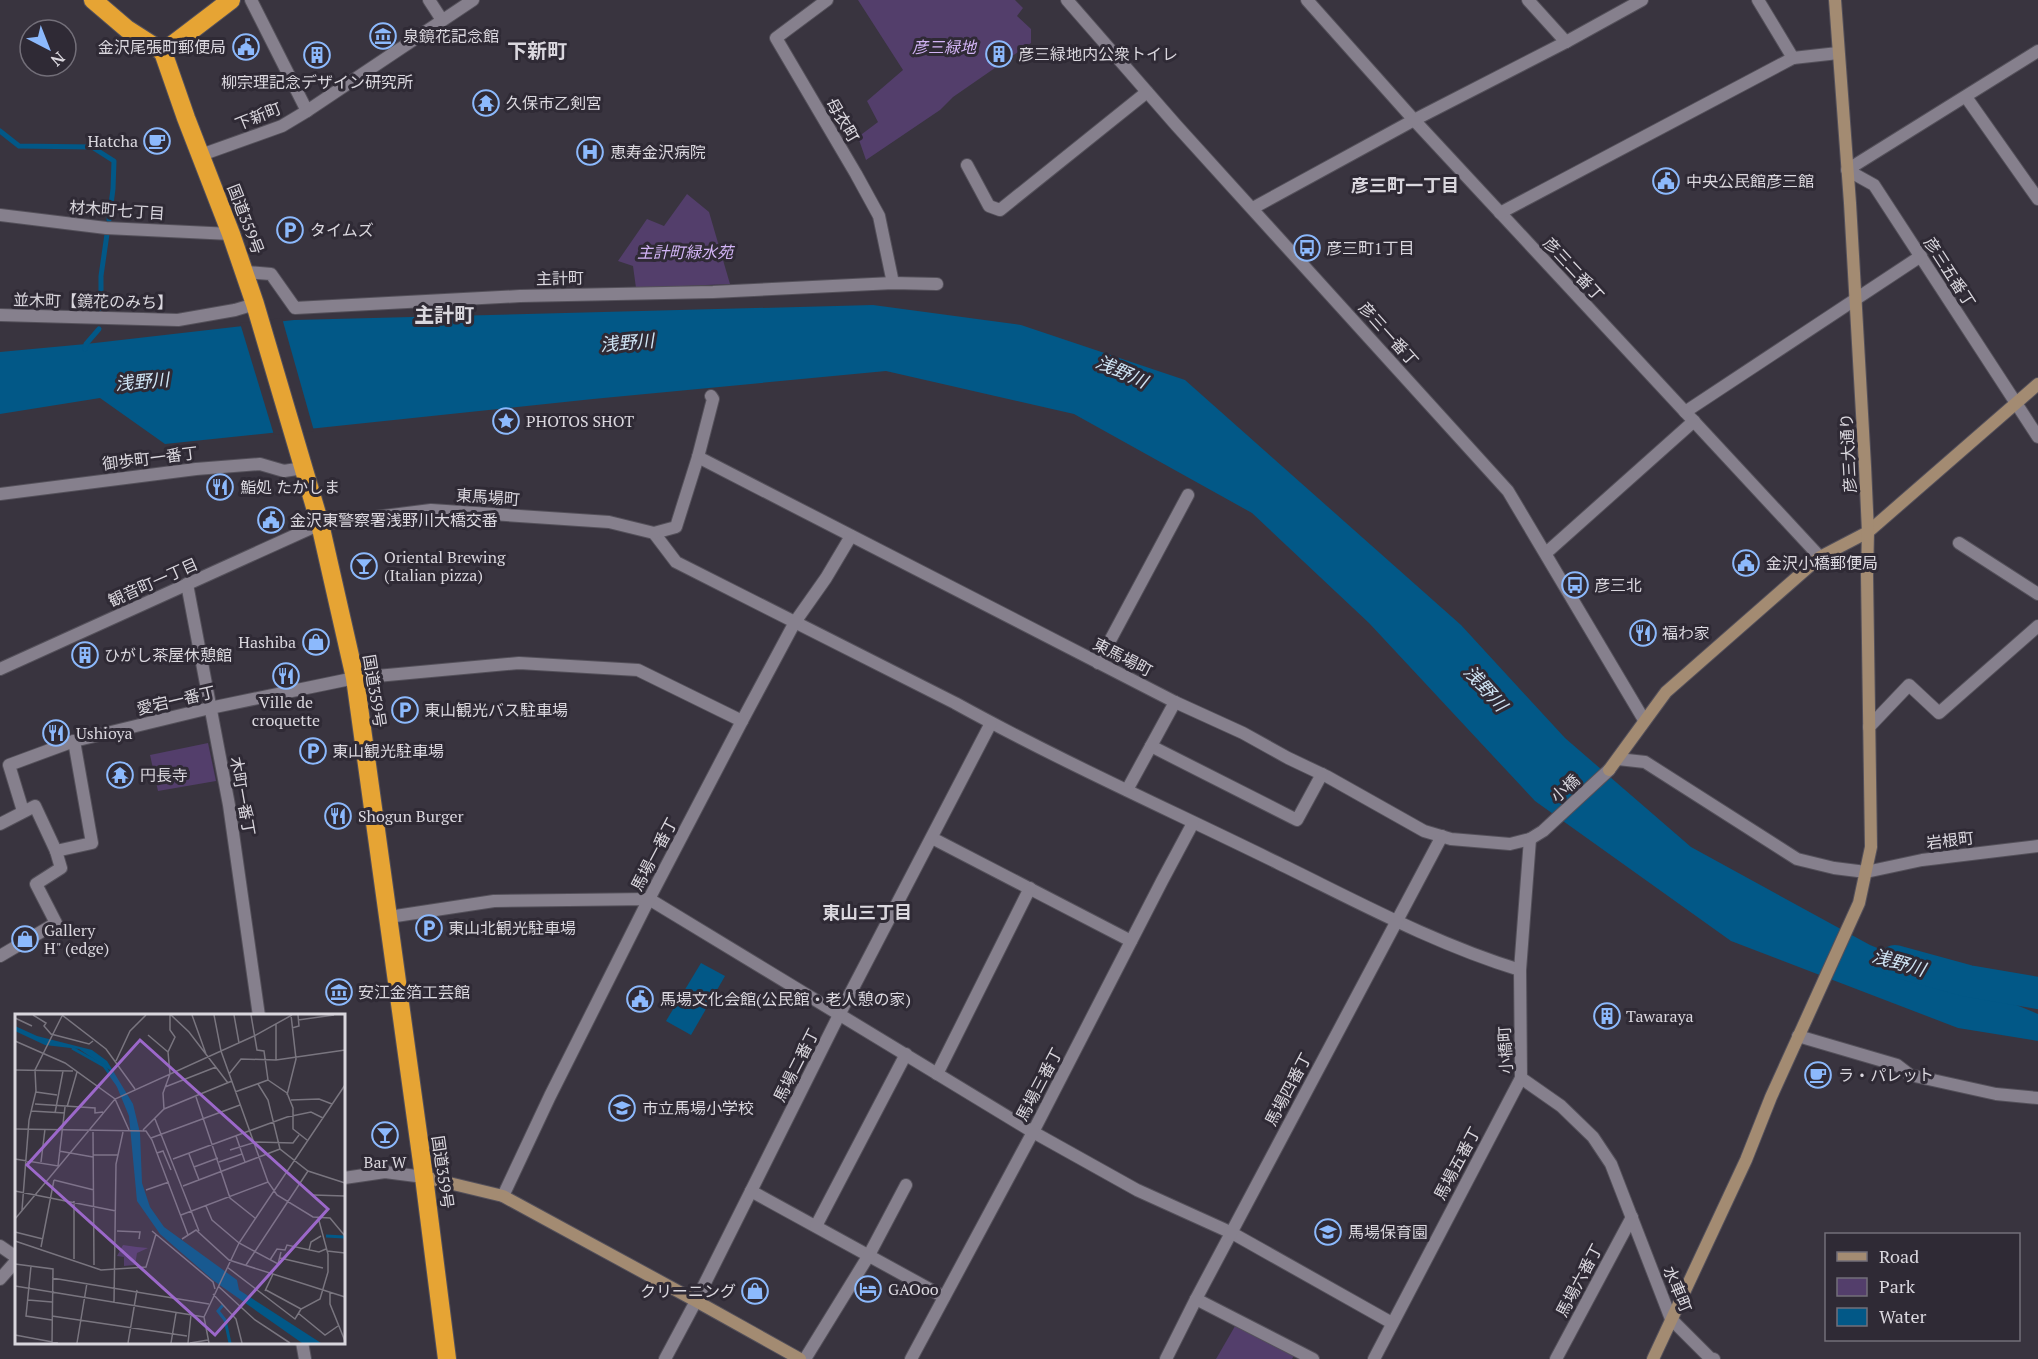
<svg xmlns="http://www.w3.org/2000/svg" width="2038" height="1359" viewBox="0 0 2038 1359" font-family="'PT Serif','Noto Sans JP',serif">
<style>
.green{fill:#533e6b}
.water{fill:#025887}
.pier{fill:#39343f}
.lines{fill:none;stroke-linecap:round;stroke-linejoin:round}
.stream{stroke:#025887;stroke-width:5}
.river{stroke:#025887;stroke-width:32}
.street-casing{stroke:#54505a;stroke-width:14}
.secondary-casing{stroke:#54505a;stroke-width:14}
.highway-casing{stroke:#54505a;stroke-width:20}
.street{stroke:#86808d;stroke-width:12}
.secondary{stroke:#a38b72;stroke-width:12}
.highway{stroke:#e6a434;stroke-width:18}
.labels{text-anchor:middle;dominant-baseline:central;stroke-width:6;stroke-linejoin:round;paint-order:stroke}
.poi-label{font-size:16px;fill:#dad7de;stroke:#2f2a35;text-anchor:start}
.park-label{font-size:16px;font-style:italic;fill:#d2b4f5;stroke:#2f2a35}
.street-label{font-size:16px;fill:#dad7de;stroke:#2f2a35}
.neighbourhood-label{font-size:18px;font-weight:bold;fill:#dad7de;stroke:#2f2a35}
.water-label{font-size:18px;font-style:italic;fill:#cfe4f4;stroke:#2f2a35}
.quarter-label{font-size:20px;font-weight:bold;fill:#dad7de;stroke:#2f2a35}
.inset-river{fill:none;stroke:#025887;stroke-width:3}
.inset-road{fill:none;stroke:#79757f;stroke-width:1.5}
.view{fill:#9c68ca;fill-opacity:0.15;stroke:#9c68ca;stroke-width:3}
.inset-edge{fill:none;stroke:#dad7de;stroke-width:3}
</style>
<rect width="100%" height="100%" fill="#39343f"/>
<g class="green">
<polygon points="858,0 1015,0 1023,8 1017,16 1031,29 1031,43 953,97 940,110 866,160 858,137 878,122 867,101 903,70"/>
<polygon points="687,194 709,212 730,284 636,288 633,266 618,261 647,219 664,226"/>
<polygon points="208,743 216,781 158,791 150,755"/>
<polygon points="1238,1321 1297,1351 1292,1359 1216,1359"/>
</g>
<g class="water">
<polygon points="873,305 1021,325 1185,380 1461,625 1565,738 1691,847 1870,945 2038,1014 2038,1041 1958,1028 1731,941 1535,801 1369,623 1252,513 1074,414 886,371 593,399 165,444 100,398 0,414 0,352 86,344 294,320"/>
<polygon points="701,963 725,976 691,1035 666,1021"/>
</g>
<polygon class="pier" points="282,318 314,431 274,435 240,323"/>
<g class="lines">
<g class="stream">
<polyline points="0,131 19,146 92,147 114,161 113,189 109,220"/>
<polyline points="101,313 101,276 107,234"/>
<polyline points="85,349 86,344 99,329"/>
</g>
<polyline class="river" points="1895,961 1968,981 2038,993"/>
<g class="street-casing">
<g id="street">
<polyline points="251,0 307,111"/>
<polyline points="429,0 442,20"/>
<polyline points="827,0 776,38 856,174 879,216 893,283"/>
<polyline points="1067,0 1176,125 1508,491 1644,720"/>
<polyline points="1307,0 1414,120 1820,557"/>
<polyline points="1528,0 1566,42"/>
<polyline points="1758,0 1793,58"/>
<polyline points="2038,51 1847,170 1874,185 2038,437"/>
<polyline points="1966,97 2038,199"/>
<polyline points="201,155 282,126 307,111 473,0"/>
<polyline points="967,165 989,206 1000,210 1147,92"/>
<polyline points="1253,208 1414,120 1566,42 1642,0"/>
<polyline points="1500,213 1793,58 1838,53"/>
<polyline points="0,215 106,228 231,234"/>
<polyline points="246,272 271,274 295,308 520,296 713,292 893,283 937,284"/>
<polyline points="0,315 178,320 235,310 255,304"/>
<polyline points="1685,412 1921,256"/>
<polyline points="698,457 1175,702 1243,733 1288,758 1328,777 1424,831 1451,839 1510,844 1530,839 1543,831 1609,770"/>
<polyline points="0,494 196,469 260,464 284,471 303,468"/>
<path d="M654,533l22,29 279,141c105,58 215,107 323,160 80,39 157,81 242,107"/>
<polyline points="654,533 676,527 698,457 713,399 711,396"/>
<polyline points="1959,543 2038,594"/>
<polyline points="1546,553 1694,421"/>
<polyline points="187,584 229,805 259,1016"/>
<polyline points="1098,663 1188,495"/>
<polyline points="0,669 320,524 431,510 609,522 654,533"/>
<polyline points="1869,727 1909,685 1939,713 2038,626"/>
<polyline points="1151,746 1297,820 1322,774"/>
<polyline points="1618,759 1645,762 1797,859 1834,868 1866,872 1922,860 2038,846"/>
<polyline points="1127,790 1175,702"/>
<polyline points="23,811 9,765 74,741 210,708 355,678 519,663 638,670 742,721"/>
<polyline points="0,824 35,806 56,851"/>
<polyline points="932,838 1131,941"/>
<polyline points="389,917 494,901 649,899 1033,1132 1137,1190 1232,1233 1392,1323"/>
<polyline points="0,956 56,923 36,884 61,868 56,851 92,843 74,741"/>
<polyline points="1798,1036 1897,1065 1910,1075 1996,1094 2038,1098"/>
<polyline points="937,1074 1030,888"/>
<polyline points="1521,1078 1561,1106 1593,1137 1611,1164 1671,1319 1710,1358 1714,1359"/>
<polyline points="344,1178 385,1172 424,1177"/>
<polyline points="751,1191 944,1297"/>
<polyline points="503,1196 550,1096 649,899 742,721 795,622 826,578 851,536"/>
<polyline points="816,1226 906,1054"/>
<polyline points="0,1246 16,1257"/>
<polyline points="0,1279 16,1261"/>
<polyline points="1196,1299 1313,1359"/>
<polyline points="302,1342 305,1359"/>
<polyline points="665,1359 696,1301 839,1015 991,723"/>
<polyline points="805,1359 869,1255 906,1185"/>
<polyline points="911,1359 1033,1132 1162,881 1193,823"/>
<polyline points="1166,1359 1196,1299 1442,836"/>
<polyline points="1374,1359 1521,1078 1520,970 1530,839"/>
<polyline points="1556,1359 1632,1217"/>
</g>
</g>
<g class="secondary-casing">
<g id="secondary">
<polyline points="1609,770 1666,692 1820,557 1868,532 2038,384"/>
<polyline points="424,1177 503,1196 696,1301 800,1359"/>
<polyline points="1653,1359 1746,1160 1771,1097 1859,903 1871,847 1867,575 1868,532 1865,466 1850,203 1835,0"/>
</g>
</g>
<g class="highway-casing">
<g id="highway">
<polyline points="93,0 127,29 163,52"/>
<polyline points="163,52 186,118 231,234 255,304 320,524 355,678 424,1177 447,1359"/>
<polyline points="163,52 231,0"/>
</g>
</g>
<use href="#street" class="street"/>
<use href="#secondary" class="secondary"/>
<use href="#highway" class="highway"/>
</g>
<defs>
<g id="museum-ring" transform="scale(1.35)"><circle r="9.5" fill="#2f2a35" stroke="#8cb9fc" stroke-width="1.5"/><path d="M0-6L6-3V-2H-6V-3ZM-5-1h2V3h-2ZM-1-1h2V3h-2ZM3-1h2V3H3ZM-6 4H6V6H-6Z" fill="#8cb9fc"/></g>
<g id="civic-ring" transform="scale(1.35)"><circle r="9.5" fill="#2f2a35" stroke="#8cb9fc" stroke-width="1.5"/><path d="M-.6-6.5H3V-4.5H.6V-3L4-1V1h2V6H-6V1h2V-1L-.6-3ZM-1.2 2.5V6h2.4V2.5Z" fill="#8cb9fc"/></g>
<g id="building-ring" transform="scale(1.35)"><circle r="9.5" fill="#2f2a35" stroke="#8cb9fc" stroke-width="1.5"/><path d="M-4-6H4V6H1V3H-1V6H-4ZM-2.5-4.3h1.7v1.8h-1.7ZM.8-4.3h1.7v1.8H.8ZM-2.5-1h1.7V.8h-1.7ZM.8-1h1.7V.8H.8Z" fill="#8cb9fc"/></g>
<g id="temple-ring" transform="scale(1.35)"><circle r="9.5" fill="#2f2a35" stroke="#8cb9fc" stroke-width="1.5"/><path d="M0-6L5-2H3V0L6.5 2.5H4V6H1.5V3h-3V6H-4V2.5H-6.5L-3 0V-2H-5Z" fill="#8cb9fc"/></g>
<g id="cafe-ring" transform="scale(1.35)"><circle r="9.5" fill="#2f2a35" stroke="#8cb9fc" stroke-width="1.5"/><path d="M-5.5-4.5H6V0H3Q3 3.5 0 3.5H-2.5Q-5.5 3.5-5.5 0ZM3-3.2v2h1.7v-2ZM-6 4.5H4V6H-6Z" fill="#8cb9fc"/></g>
<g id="hospital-ring" transform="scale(1.35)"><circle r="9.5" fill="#2f2a35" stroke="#8cb9fc" stroke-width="1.5"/><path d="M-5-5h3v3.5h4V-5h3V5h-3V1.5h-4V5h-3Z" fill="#8cb9fc"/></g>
<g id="parking-ring" transform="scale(1.35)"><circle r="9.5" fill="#2f2a35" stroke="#8cb9fc" stroke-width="1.5"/><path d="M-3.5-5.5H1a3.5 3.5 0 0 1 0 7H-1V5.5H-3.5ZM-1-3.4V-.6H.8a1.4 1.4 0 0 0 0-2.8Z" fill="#8cb9fc"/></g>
<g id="bus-ring" transform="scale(1.35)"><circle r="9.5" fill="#2f2a35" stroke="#8cb9fc" stroke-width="1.5"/><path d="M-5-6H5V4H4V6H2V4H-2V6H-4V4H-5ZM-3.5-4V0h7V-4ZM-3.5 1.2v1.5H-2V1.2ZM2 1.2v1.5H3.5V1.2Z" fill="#8cb9fc"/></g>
<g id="sight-ring" transform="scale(1.35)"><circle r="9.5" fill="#2f2a35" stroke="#8cb9fc" stroke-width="1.5"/><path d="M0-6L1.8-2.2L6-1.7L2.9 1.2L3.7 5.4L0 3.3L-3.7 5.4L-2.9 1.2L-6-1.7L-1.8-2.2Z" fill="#8cb9fc"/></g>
<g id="restaurant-ring" transform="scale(1.35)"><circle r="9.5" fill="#2f2a35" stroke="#8cb9fc" stroke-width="1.5"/><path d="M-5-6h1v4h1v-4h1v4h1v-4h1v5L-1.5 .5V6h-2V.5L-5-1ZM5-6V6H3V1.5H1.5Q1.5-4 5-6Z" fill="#8cb9fc"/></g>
<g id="bar-ring" transform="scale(1.35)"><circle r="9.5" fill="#2f2a35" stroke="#8cb9fc" stroke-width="1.5"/><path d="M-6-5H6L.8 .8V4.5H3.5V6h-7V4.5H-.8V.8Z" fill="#8cb9fc"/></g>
<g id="shop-ring" transform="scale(1.35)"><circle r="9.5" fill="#2f2a35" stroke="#8cb9fc" stroke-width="1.5"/><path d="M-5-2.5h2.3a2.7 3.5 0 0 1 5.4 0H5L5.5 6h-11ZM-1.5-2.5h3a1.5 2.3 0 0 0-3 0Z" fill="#8cb9fc"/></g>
<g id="school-ring" transform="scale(1.35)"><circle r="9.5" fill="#2f2a35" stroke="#8cb9fc" stroke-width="1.5"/><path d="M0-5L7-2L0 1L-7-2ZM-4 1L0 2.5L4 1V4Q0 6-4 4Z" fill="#8cb9fc"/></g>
<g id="hotel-ring" transform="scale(1.35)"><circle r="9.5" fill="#2f2a35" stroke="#8cb9fc" stroke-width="1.5"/><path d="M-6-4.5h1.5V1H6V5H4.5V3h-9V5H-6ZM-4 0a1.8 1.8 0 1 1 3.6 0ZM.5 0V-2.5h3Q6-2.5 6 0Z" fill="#8cb9fc"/></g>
</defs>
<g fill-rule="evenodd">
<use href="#museum-ring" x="383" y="36"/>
<use href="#civic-ring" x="246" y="47"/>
<use href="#building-ring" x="999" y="54"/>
<use href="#building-ring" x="317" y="55"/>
<use href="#temple-ring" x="486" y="103"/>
<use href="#cafe-ring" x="157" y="141"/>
<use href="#hospital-ring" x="590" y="152"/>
<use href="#civic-ring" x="1666" y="181"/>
<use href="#parking-ring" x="290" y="230"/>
<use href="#bus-ring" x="1307" y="248"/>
<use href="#sight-ring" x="506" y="421"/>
<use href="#restaurant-ring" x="220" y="487"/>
<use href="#civic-ring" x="271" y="520"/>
<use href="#civic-ring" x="1746" y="563"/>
<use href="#bar-ring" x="364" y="566"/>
<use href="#bus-ring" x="1575" y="585"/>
<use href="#restaurant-ring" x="1643" y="633"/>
<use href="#shop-ring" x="316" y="642"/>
<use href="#building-ring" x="85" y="655"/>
<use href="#restaurant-ring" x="286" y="676"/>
<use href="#parking-ring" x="405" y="710"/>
<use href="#restaurant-ring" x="56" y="733"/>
<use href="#parking-ring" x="313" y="751"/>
<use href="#temple-ring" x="120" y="775"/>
<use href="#restaurant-ring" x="338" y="816"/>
<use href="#parking-ring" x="429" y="928"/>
<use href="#shop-ring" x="25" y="939"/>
<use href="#museum-ring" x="339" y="992"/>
<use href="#civic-ring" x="640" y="999"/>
<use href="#building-ring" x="1607" y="1016"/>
<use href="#cafe-ring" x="1818" y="1075"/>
<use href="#school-ring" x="622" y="1108"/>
<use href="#bar-ring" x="385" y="1135"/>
<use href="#school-ring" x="1328" y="1232"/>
<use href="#hotel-ring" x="868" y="1289"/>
<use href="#shop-ring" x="755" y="1291"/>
</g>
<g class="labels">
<g class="poi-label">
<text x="403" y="36">泉鏡花記念館</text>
<text x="226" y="47" text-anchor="end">金沢尾張町郵便局</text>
<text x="1018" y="54">彦三緑地内公衆トイレ</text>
<text x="317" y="82" text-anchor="middle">柳宗理記念デザイン研究所</text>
<text x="506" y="103">久保市乙剣宮</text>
<text x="138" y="141" text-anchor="end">Hatcha</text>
<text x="610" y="152">恵寿金沢病院</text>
<text x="1686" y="181">中央公民館彦三館</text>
<text x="310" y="230">タイムズ</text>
<text x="1326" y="248">彦三町1丁目</text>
<text x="526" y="421">PHOTOS SHOT</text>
<text x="240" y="487">鮨処 たかしま</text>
<text x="290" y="520">金沢東警察署浅野川大橋交番</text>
<text x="384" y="557">Oriental Brewing<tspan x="384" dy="18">(Italian pizza)</tspan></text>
<text x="1766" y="563">金沢小橋郵便局</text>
<text x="1594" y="585">彦三北</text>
<text x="1662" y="633">福わ家</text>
<text x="296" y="642" text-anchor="end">Hashiba</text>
<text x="104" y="655">ひがし茶屋休憩館</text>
<text x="286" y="702" text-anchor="middle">Ville de<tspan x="286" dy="18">croquette</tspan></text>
<text x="424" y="710">東山観光バス駐車場</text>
<text x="76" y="733">Ushioya</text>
<text x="332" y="751">東山観光駐車場</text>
<text x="140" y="775">円長寺</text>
<text x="358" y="816">Shogun Burger</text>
<text x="448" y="928">東山北観光駐車場</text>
<text x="44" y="930">Gallery<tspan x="44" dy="18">H" (edge)</tspan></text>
<text x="358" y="992">安江金箔工芸館</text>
<text x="660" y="999">馬場文化会館(公民館・老人憩の家)</text>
<text x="1626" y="1016">Tawaraya</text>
<text x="1838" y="1075">ラ・パレット</text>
<text x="642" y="1108">市立馬場小学校</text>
<text x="385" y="1162" text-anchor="middle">Bar W</text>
<text x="1348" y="1232">馬場保育園</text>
<text x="888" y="1289">GAOoo</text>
<text x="736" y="1291" text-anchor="end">クリーニング</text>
</g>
<g class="park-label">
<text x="944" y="47">彦三緑地</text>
<text x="685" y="252">主計町緑水苑</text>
</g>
<g class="street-label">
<text transform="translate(258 116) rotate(-22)">下新町</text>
<text transform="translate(843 120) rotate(59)">母衣町</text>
<text transform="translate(117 210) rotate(4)">材木町七丁目</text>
<text transform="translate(246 219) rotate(69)">国道359号</text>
<text transform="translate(1574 269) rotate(47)">彦三二番丁</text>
<text transform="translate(1950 272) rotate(57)">彦三五番丁</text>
<text transform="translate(560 278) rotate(-1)">主計町</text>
<text transform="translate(93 301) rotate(1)">並木町【鏡花のみち】</text>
<text transform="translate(1389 334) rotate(48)">彦三一番丁</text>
<text transform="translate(1848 453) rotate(-93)">彦三大通り</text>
<text transform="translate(150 458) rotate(-7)">御歩町一番丁</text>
<text transform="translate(488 497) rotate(4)">東馬場町</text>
<text transform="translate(153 582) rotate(-24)">観音町一丁目</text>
<text transform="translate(1123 657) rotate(27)">東馬場町</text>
<text transform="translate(375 691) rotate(81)">国道359号</text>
<text transform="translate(176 700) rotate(-13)">愛宕一番丁</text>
<text transform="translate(1565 788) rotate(-42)">小橋</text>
<text transform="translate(243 796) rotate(80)">木町一番丁</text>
<text transform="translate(1950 840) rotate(-7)">岩根町</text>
<text transform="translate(654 854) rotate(-62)">馬場一番丁</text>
<text transform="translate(1505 1050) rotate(-93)">小橋町</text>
<text transform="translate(796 1065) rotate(-63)">馬場二番丁</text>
<text transform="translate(1039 1084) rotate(-62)">馬場三番丁</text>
<text transform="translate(1288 1089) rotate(-62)">馬場四番丁</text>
<text transform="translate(1457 1163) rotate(-62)">馬場五番丁</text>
<text transform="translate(443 1172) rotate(82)">国道359号</text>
<text transform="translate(1579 1280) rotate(-62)">馬場六番丁</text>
<text transform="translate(1678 1289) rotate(67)">水車町</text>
</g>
<g class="neighbourhood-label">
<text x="1405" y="185">彦三町一丁目</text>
<text x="867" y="912">東山三丁目</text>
</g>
<g class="water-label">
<text transform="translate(627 342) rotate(-5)">浅野川</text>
<text transform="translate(1122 371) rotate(24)">浅野川</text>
<text transform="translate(142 381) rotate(-5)">浅野川</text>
<text transform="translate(1486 688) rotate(48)">浅野川</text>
<text transform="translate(1899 962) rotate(16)">浅野川</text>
</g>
<g class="quarter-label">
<text x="537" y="50">下新町</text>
<text x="444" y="314">主計町</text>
</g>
</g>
<g transform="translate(15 1014)">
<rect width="330" height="330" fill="#39343f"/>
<path d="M108,231l14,2 11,1 -11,5 -2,12 -11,1v-9l-7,-1z" fill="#533e6b"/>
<path d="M0,12l22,10 55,14 15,11 26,43 7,29 2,50 8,24 14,20 73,53 2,10 82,53h-19l-88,-62 -54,-47 -23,-33 -8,-85 -19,-46 -31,-21 -34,-4 -30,-14z" fill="#025887"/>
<path class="inset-river" d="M57,34l32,18 15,21M311,222l18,1M208,291l-5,6 7,9 5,23"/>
<path class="inset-road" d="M18,1l13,8 -2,3 7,8 38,10 4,-3M47,1l44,34 29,40M156,1l18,17 39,51M177,1l14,39M199,1l7,36 47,131 9,13 36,22 17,1 15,18M219,1l5,28M236,1l6,35 7,1 4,29M0,4l17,8M283,6l36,-5M261,10v36M277,14l7,-2 -1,-11M133,21l20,17M0,27l50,22 50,36 14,31M101,47l14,-30 16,-16M0,56l58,1M214,60l12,-15 35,1 69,-10M253,66l19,13 6,15v21l14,11M243,70l10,16 12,49 28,22 37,12M150,73l51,-20M21,78l21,3M220,78l33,-12M272,81l9,-36 -5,-44M181,83l34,101 25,20M276,86l28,-1 13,5M20,90l60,4v5l8,-1M52,93l10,-35M149,95l-1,-16 7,-19 -2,-22 7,-15 -5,-7v-15M16,97l34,2M40,99l8,-42M140,105l44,112M0,115l131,2 6,9 36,95M128,116l21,-21 68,-28M78,118l1,133M221,122l9,26M136,124l89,-33M215,136l26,-8 37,1 6,-8M44,137l34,6M142,139l6,-2 8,19M174,140l10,26M78,141h25M0,145l43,7 7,-59M158,145l114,-42 24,-5 12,6M26,148l4,-33M204,148l23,-8M179,153l24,-9M39,166l40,10M168,172l97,-37M131,176l23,-8M0,177l101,20M298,181l32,1M59,187v58M191,192l6,14 27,23 39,21 3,-12M7,196l7,-90 7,-29 -1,-21 27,-54M166,201l87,-33M0,205l100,-120 139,-63 38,-21M102,217l23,1 -1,7M137,217l61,51 2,7M0,218l28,7M167,225l14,-9 33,30 116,37M0,227l86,29 45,-3 10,-33M26,233l13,-67M294,236l2,-8 10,-6M312,237l18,2M265,244l43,10M255,246l7,-11 8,1 2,-5 32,7 7,-3M0,250l38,5 -1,74M231,251l62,-94M16,252l-5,50 26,4M212,253l68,52 6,-10 19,-10 8,-27v-18l-10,-37M37,264l157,26M0,272l189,31M203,272l37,34 35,23M251,276l35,19M250,277l8,-17M315,278v12l15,37M198,280l23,25 6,24M13,286l24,2M99,289l2,-139 7,-32M283,299l27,22 13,-9M37,302l135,20M189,303l35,-74 106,-158M189,303l5,26M0,321l43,8M62,329l10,-60M113,329l9,-53M156,329l5,-30M173,329l3,-28M175,329l18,-3"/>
<path class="view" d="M125,26l188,169 -113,126 -188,-170z"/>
<rect width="330" height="330" class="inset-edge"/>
</g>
<rect x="1825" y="1233" width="195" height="108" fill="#2f2a35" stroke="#736f79" stroke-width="1.5"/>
<rect x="1837" y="1252" width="30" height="9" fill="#a38b72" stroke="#736f79" stroke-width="1.5"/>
<text x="1879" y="1263" font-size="18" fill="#dad7de">Road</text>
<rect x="1837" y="1278" width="30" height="18" fill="#533e6b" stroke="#736f79" stroke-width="1.5"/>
<text x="1879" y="1293" font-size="18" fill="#dad7de">Park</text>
<rect x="1837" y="1308" width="30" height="18" fill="#025887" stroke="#736f79" stroke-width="1.5"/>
<text x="1879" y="1323" font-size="18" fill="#dad7de">Water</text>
<g transform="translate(48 48) rotate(138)"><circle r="28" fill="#2f2a35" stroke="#736f79" stroke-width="1.5"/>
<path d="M0-4.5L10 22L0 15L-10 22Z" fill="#8cb9fc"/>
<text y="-9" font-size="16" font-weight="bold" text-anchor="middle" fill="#dad7de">N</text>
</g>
</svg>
